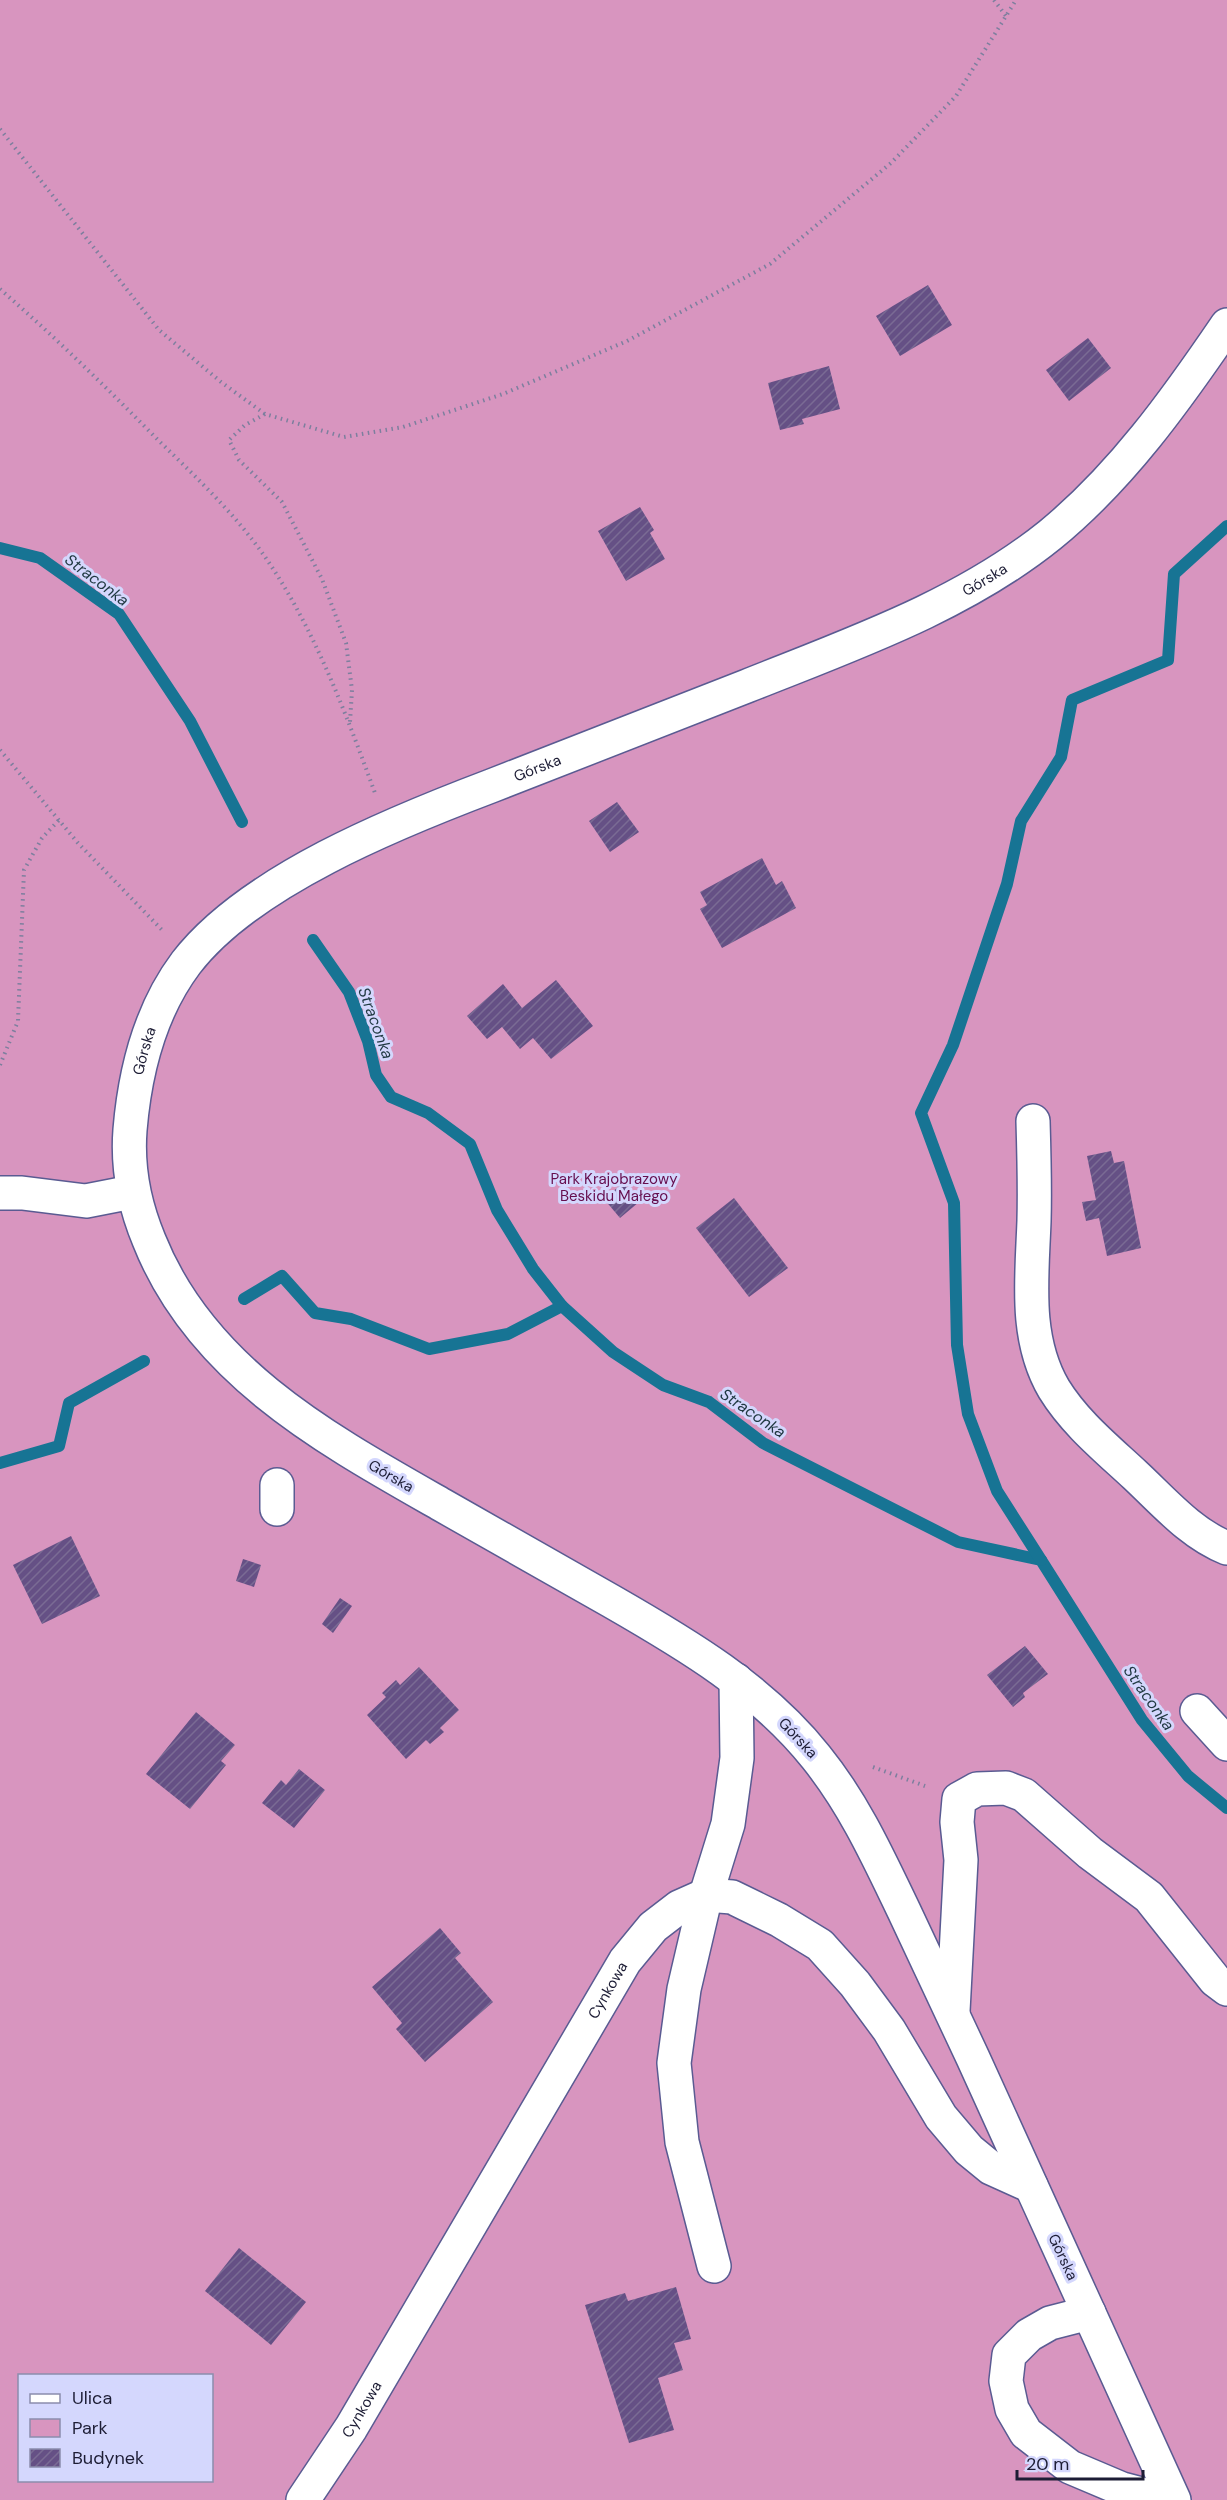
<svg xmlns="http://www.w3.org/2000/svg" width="1227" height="2500" viewBox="0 0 1227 2500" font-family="'DM Sans',sans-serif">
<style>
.park{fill:#d895bf;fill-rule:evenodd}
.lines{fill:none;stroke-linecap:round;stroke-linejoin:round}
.stream{stroke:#177494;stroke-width:12}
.building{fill:url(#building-hatch)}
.minor-casing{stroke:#5a5b92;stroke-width:36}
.path{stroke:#7d7f9e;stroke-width:4;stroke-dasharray:1.5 4.5;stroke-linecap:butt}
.minor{stroke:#fff;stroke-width:33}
.labels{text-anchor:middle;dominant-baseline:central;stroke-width:6;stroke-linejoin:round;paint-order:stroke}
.street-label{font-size:15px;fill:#1d1d35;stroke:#d4d7fd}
.park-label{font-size:15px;fill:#650d4e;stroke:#d4d7fd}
.water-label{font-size:16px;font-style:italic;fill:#1f3841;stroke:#d4d7fd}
</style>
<defs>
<pattern id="building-hatch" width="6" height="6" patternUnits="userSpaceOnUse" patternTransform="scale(1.5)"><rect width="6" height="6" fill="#655085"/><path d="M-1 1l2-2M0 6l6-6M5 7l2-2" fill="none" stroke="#7a6b94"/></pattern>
</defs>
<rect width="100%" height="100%" fill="#d4d7fd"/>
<path class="park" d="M0,0h1227v2500h-1227zM20,2376h192v104h-192z"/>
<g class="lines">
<g class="stream">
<polyline points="0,548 40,558 119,614 190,721 242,822"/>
<polyline points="313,940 349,992 368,1041 376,1075 391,1097 428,1113 470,1144 497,1210 533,1269 562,1306 613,1352 663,1385 709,1402 763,1443 958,1542 1041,1560 1142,1720 1188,1776 1227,1808"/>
<polyline points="244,1299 282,1276 315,1313 351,1319 429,1349 508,1334 562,1306"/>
<polyline points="0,1463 59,1446 69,1403 144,1361"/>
<polyline points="1041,1560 997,1491 968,1414 957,1345 954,1203 921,1113 953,1045 1007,884 1021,821 1061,757 1072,700 1168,660 1174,574 1227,526"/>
</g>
</g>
<g class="building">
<polygon points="928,285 952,325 900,356 876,316"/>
<polygon points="1088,338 1111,368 1069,401 1046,370"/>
<polygon points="829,366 840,409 802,419 804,424 780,430 768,383"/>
<polygon points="640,507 654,530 650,533 665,559 626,581 598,531"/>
<polygon points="617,802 639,832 610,852 589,821"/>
<polygon points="762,858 776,885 782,881 796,908 722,948 700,909 707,905 700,892"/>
<polygon points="556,980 593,1026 551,1059 533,1038 520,1049 502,1027 487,1039 467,1016 503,984 522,1008"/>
<polygon points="1111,1151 1114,1163 1124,1161 1141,1248 1107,1256 1099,1218 1086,1221 1082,1202 1096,1200 1087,1156"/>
<polygon points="623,1183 639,1202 620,1218 604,1199"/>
<polygon points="734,1198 788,1268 749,1297 696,1228"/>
<polygon points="71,1536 100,1596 42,1624 13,1565"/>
<polygon points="243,1559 261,1565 254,1587 236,1581"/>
<polygon points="340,1598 352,1606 333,1633 322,1624"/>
<polygon points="1025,1646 1048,1674 1023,1693 1025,1697 1013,1707 987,1675"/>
<polygon points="419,1667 459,1710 440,1728 444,1732 430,1744 426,1740 406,1759 367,1715 386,1697 382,1693 396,1680 400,1685"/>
<polygon points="196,1712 235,1745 221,1761 226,1765 190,1809 146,1774"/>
<polygon points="299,1769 325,1790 294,1828 262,1803 281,1780 286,1785"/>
<polygon points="440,1928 461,1953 455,1958 493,2002 425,2062 396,2029 402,2023 372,1987"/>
<polygon points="239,2248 306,2302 271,2345 205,2291"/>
<polygon points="676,2287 691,2339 674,2343 683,2370 658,2378 674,2430 629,2443 585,2305 625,2293 628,2301"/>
</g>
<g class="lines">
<g class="minor-casing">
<g id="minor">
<path d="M1033,1121c1,33 2,66 1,100 -2,57 -10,117 20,168 21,34 52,59 81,86 28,26 56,59 92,73"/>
<polyline points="0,1193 22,1193 86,1201 132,1192"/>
<polyline points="277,1509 277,1485"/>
<polyline points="1197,1711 1227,1744"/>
<polyline points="953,2011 961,1860 957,1822 959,1799 977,1789 1006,1788 1024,1795 1090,1853 1149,1897 1215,1980 1227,1989"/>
<polyline points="714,2266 682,2142 674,2063 684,1989 706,1895 728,1824 737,1758 736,1680"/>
<polyline points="1089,2313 1050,2323 1029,2335 1009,2355 1006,2381 1012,2409 1026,2433 1070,2467 1122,2489 1164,2500"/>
<path id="s1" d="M303,2500l48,-72 274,-467 28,-34 26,-20 27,-12 26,2 47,23 41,25 35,39 34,46 52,87 28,33 22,18 40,18"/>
<path id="s2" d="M1174,2500c-67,-147 -134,-295 -201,-442 -23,-49 -46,-98 -69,-147 -26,-54 -50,-107 -88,-154 -54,-68 -130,-113 -205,-156 -56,-32 -112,-64 -169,-96 -116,-66 -241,-134 -293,-265 -15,-36 -22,-71 -19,-110 5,-60 20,-119 56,-167 63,-82 210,-141 305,-177 86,-33 171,-67 256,-100 105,-42 215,-80 303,-151 71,-58 126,-135 177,-210"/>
</g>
</g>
<g class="path">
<polyline points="994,0 1006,16"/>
<polyline points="0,129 159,330 221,382 265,414 344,437 403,427 503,394 627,341 770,264 891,163 956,96 1016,0"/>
<path d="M0,289c55,48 107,99 158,151 37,36 75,72 105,114 50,71 82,157 112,239"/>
<polyline points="265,414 245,425 229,440 239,460 282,502 322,579 346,643 352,690 350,722"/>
<polyline points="0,750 78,843 164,932"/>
<polyline points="0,1065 18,1021 24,870 42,838 59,820"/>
<polyline points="873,1767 925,1786"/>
</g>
<use href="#minor" class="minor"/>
</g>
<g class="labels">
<g class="street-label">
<text stroke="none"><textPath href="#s2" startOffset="2866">Górska</textPath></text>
<text stroke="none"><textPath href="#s2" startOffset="2380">Górska</textPath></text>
<text stroke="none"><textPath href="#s2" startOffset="1876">Górska</textPath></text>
<text transform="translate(391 1476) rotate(30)">Górska</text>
<text transform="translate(798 1738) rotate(47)">Górska</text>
<text stroke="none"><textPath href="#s1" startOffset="594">Cynkowa</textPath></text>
<text transform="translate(1063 2257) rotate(65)">Górska</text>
<text stroke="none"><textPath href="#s1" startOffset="108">Cynkowa</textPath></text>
</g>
<g class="park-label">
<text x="614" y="1179">Park Krajobrazowy<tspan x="614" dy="17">Beskidu Małego</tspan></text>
</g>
<g class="water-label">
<text transform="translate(97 580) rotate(37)">Straconka</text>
<text transform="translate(376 1023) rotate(70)">Straconka</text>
<text transform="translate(753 1413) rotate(34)">Straconka</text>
<text transform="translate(1149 1698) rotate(55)">Straconka</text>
</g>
</g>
<rect x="18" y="2374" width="195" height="108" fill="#d4d7fd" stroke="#8b8dad" stroke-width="1.5"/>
<rect x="30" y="2394" width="30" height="9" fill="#ffffff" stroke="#8b8dad" stroke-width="1.5"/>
<text x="72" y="2404" font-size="18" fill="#1d1d35">Ulica</text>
<rect x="30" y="2419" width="30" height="18" fill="#d895bf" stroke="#8b8dad" stroke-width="1.5"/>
<text x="72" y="2434" font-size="18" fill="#1d1d35">Park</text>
<rect x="30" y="2449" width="30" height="18" fill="url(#building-hatch)" stroke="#8b8dad" stroke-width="1.5"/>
<text x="72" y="2464" font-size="18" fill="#1d1d35">Budynek</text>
<path d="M1017 2470v9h126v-9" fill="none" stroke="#1d1d35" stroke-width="3"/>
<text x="1026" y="2470" font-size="18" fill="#1d1d35" stroke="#d4d7fd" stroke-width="4.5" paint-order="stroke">20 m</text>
</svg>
